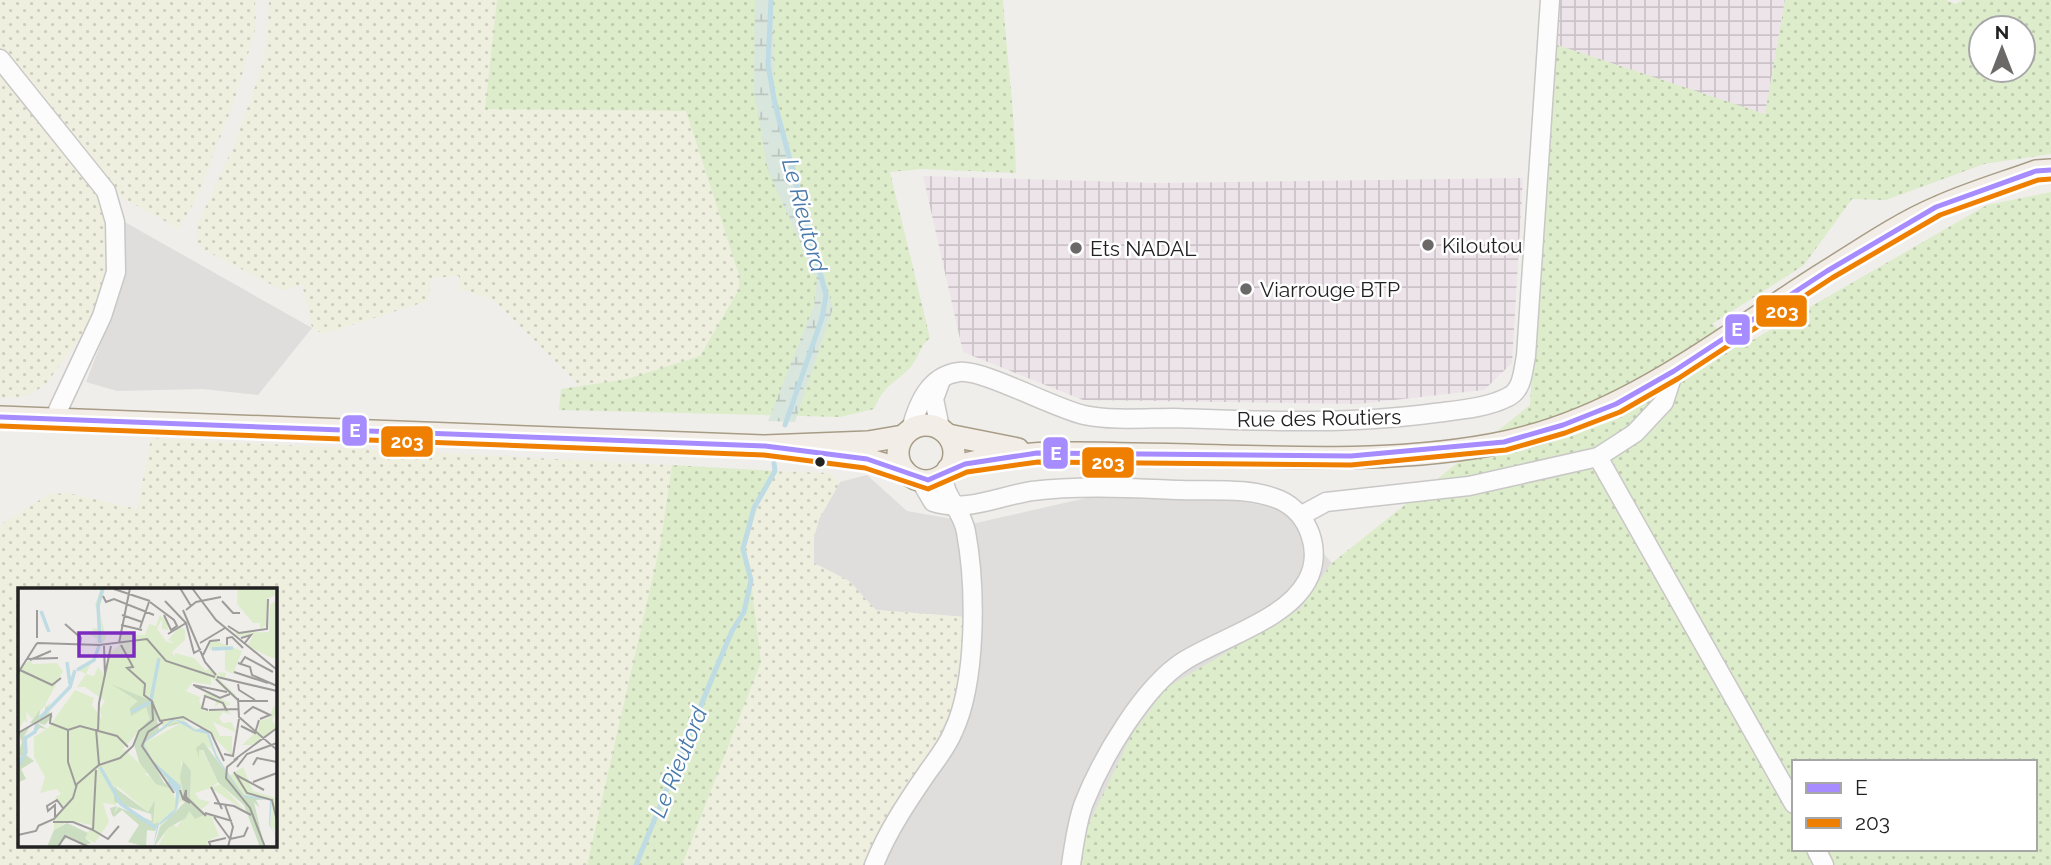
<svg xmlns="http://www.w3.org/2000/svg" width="2051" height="865" viewBox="0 0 2051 865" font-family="Raleway,sans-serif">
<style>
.residential{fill:#dfdedc}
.industrial{fill:url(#industrial-grid)}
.farmland{fill:url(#farmland-dots);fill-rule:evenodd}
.grass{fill:url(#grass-dots);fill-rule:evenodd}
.wetland{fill:url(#wetland-marsh)}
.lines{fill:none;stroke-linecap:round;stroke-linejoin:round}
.stream{stroke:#bfdbe3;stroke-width:5}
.minor-casing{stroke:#c9c8c7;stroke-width:21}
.major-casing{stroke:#a79c86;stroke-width:24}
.minor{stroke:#fdfcfc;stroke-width:18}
.major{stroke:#f3ede7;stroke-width:21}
.bus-1-casing{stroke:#fff;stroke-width:10}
.bus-2-casing{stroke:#fff;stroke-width:10}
.bus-1{stroke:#a68cff;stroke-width:5}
.bus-2{stroke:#ee7f00;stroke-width:5}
.poi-dot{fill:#6a6968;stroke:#fff;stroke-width:2.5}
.bus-dot{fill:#222;stroke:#fff;stroke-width:2.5}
.labels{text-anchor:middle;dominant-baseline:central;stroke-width:5;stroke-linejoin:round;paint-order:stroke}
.poi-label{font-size:21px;fill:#222;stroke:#fff;text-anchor:start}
.street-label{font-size:21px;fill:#222;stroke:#fff}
.water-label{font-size:23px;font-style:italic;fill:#4a7aab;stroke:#fff}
.inset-river{fill:none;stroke:#bfdbe3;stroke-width:3.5}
.inset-road{fill:none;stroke:#9e9c9b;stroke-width:2}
.view{fill:#7b2cbf;fill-opacity:0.15;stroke:#7b2cbf;stroke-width:3.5}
.inset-edge{fill:none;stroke:#222;stroke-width:3.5}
.line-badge{stroke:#fff;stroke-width:2.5}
.badge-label{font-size:19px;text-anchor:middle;font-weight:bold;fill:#fff}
</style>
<defs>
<pattern id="industrial-grid" width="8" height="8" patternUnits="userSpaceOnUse" patternTransform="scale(1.75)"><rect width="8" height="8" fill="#ede4e9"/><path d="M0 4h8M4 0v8" fill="none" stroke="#cbc3c8"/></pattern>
<pattern id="farmland-dots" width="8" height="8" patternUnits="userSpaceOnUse" patternTransform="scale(1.75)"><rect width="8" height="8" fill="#efefdf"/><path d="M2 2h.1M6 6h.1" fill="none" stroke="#cdcdbf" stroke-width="1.8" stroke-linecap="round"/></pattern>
<pattern id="grass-dots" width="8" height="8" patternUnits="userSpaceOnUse" patternTransform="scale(1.75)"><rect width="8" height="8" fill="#ddeccb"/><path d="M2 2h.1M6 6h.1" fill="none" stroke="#bdcaae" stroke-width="1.8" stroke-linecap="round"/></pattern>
<pattern id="wetland-marsh" width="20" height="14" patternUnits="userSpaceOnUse" patternTransform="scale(1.75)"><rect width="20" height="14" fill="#d9e6de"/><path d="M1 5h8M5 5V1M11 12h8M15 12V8" fill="none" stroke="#bac5be"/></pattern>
</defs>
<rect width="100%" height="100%" fill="#f0eeeb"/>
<g class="residential">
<polygon points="123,221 312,328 258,395 202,389 117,391 86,382 120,294"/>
<polygon points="867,475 907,511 976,523 1086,498 1215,497 1283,509 1332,563 1300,609 1255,637 1078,865 867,865 952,708 965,617 876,610 849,581 814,563 814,537 819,519 840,482"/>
</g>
<g class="industrial">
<polygon points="1552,0 1785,0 1765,115 1551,43"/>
<polygon points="923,176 1155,183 1523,178 1512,363 1484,390 1358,404 1083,400 963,352"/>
</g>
<g class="farmland">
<polygon points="0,0 255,0 256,27 234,102 197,197 179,229 123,198 43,108 0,50"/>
<polygon points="269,0 497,0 485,109 686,111 739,275 739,289 700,356 627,379 580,386 495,301 460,289 459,276 431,278 428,301 323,334 312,328 302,284 284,291 204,250 197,243 197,226 233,147 259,76 267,41"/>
<polygon points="0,69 98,196 105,223 108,263 104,291 92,322 46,384 30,395 10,398 0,398"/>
<path d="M151,438l521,27 -11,76 -74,324h-587v-340l49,-31 19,-1 69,16zM19,590h256v256h-256z"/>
<polygon points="775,471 830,473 840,482 819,519 814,537 814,563 849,581 876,610 965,617 963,668 952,708 933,749 867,865 682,865 761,662 751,580 743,549 754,508"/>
</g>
<g class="grass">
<path d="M497,0h506c4,58 12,115 13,173l-94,-4 -32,3 40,166c-10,8 -9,13 -15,23 -14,21 -29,19 -41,48l-34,8 -281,-7 2,-21 66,-10 73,-23 39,-67v-14l-53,-164 -201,-2z"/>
<path d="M1785,0h161l9,4 8,-4h88v154l-67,10 -98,36 -34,-1 -48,66 -92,59 27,24 248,-143 64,-13v673h-973l2,-23 51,-106 35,-48 134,-79 32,-46 198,-158 21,-362 214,71zM1981,28h42v42h-42zM1794,762h241v87h-241z"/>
<polygon points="672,465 775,471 754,508 743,549 751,580 761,662 682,865 587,865 661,541"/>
</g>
<polygon class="wetland" points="755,0 773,0 774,89 833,308 795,422 768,421 814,306 817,279 768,171 754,92"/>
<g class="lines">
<g class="stream">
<polyline points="771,0 768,65 775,104 826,295 822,318 785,425"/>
<polyline points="636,865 715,671 732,631 744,612 751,580 743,549 754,508 775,471 774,463"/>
</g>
<g class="minor-casing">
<g id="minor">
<polyline points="0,59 106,191 115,222 116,272 102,316 58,410 57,418"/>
<polyline points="940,428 934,399 941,380"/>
<path d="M911,429c7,-26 18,-53 48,-57 24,-3 94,36 125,43 28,6 62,3 90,3 88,3 174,7 261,-5 23,-3 52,-5 73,-16 15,-7 15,-27 18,-41l24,-356"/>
<polyline points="1598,457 1794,804"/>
<path d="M920,480l13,22c33,11 66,-6 99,-11 48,-6 99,-3 148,-1 32,1 70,-3 100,10 29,13 43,52 27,81 -21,39 -86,57 -123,80 -41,26 -82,97 -100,142 -7,18 -10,42 -13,62"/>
<polyline points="1302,515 1326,502 1469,486 1598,457 1635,433 1664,402 1674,371"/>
<polyline points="1816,849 1824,865"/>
<path d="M874,865c13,-33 33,-63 53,-92 9,-13 20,-26 26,-41 24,-50 23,-146 13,-200 -4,-23 -22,-34 -23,-57"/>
</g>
</g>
<g class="major-casing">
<g id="major">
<polyline points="0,417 765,446 868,442 903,436"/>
<circle cx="926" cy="453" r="28"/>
<polyline points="948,435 1018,449"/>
<polyline points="826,454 867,459 904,470"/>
<path d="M948,469c59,-20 124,-16 185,-15 120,1 254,13 372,-12 122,-26 218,-106 322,-171 35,-22 73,-48 111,-64 31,-14 65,-24 98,-36l15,-1"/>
</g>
</g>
<use href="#minor" class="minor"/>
<use href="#major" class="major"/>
<g class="bus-1-casing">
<polyline id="bus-1" points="0,417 765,446 867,459 928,480 965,464 1037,453 1351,456 1504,442 1563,425 1616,404 1674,371 1827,271 1936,207 2036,171 2051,170"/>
</g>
<g class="bus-2-casing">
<polyline id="bus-2" points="0,426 764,455 865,468 928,489 967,472 1038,462 1351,465 1506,450 1565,433 1620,412 1679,378 1832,278 1940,215 2038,180 2051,179"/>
</g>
<use href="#bus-1" class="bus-1"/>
<use href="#bus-2" class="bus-2"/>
</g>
<g class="poi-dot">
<circle cx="1428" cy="245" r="7"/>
<circle cx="1076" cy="248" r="7"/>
<circle cx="1246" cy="289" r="7"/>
</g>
<circle class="bus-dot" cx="820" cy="462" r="6"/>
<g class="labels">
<g class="poi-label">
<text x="1442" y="245">Kiloutou</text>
<text x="1090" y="248">Ets NADAL</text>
<text x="1260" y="289">Viarrouge BTP</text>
</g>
<g class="street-label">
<text transform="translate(1319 418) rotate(-1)">Rue des Routiers</text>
</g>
<g class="water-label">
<text transform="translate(805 215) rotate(75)">Le Rieutord</text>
<text transform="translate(678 762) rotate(-68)">Le Rieutord</text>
</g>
</g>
<g transform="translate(18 588)">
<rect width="259" height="259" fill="#f0eeeb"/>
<path d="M83,0h4l-6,22 7,27 -2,5 -10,1 4,-3 -6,-4 1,-8 6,1 2,-8 -6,-16zM220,0h36l1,7 -8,4v26l-7,4v-6h-7l-16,-19zM259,12v58h-5l-25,-12 7,-12 -16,2 -4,-3 35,-1 1,-27zM142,27l7,6 1,9 -6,-1v-10l-5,10 10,13 8,1 -7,-3 12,-14 5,4v10l-13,12 3,5v-4l19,5 11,12 6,-1 10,8 -3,-5 8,1 -1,5 5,1 -1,1 -12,-3 19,18 -1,4 -24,-22v8l-18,-3 -7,9 14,6 8,-5 23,12 -5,2 5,9 -8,-3 -4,6 4,5 8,-1 6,11 -24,-11 7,14h12v20l-25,-26 -20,-12 -3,4 23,12 17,34 -13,-20 -12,-4 19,38 -7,6 10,-4 23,26 -33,-22 -16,5 4,6 11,3 -9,8 10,5 8,21 -12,5 1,6h-50l12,-24 7,4 12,-17 6,9 8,-5 -13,-16 1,-27 -10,-10 4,41 -4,-1 -16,20 -10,23 6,-22 -8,2 2,-24 -7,12 -31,-26 -1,19 -13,-2 6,19 -14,21 -10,-5 7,-13 -24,-4 -14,9v-12l9,-10 -8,-11 6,-3 -4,-5 -17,4 5,-16 -11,-20v-20l14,-9 27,-38 19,8 -2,7 10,14 -2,-10 5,-8 -20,-14h-8l9,-13 -10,-5 16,-9 7,-15 -13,29 8,2 4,-9 8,10 2,-22 12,-11v-10l25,1 4,-11 7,2zM184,107l14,5 -1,7 6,-5 3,9h-21l-4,-11zM133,130l8,1 4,8 18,-4 -38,21 27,43h5l2,16 -6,-14 -26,-15 4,-2 -21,-19 2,-3h-8zM198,53l26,10 -9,23 -8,-4v-23l-16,3 1,-8zM13,72l1,4 25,-1 6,8 -19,36 -12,12 -6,-8 1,11 -3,-2 -6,11v-62zM256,117l3,6 -5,9 5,7 -25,18h-10l16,-15 2,-9 9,-3zM225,179l10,24 23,7 1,34 -7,-7 3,-25 -29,-5 -15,-19z" fill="#ddeccb" fill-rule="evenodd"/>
<path d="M93,96l43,18 5,28 16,-8 6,1 -14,4 -24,17 21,39 9,6 -17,-5 -17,-22 -5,-18 4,-13 12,-12 -4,-12 -15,9 -1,-8 8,-7zM28,114v6l4,-6 -4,10 -7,7 10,-7 4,4 -8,9 -9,-3 11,7 -7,-1 -15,13 1,14 8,6 -13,8 5,10 -7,3 -1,-26 4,1 -4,-3 4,-12 -4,-9 13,-8 -8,13 11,-5 4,-8 -8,-2 10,-13 -1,8 6,-6zM185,154l41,53 25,4 -13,1 4,8 -6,-6 10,44 -4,1 -16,-42 -26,-23 -15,-32h-4v8l-3,-10zM165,173l8,10 -1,27 14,17 -9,4 -6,-8 -3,7 -18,10 -14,19 6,-20 25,-25 -5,-25zM96,199l34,25 7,-12 -2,24 6,-2 -4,9 -8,-1 -1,17 -18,-5 11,-17 -17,-15 -8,7 -2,-2 -2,-7 7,-2 -3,8 4,-7 34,14 -1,-7 -37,-12zM49,235l21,10 -3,5 6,5 -7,3 -17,-9 -9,10h-11l7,-17z" fill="#cbdec1"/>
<path d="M155,131l13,3 9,8 6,-2 8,5 8,23 26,39 25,3 4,3 -2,24 7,12 -8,-12 1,-25 -26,-3 -28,-39 -9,-24 -13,-3 -19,-11 -31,23 8,17 29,26 -4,23 -6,8 -12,8 -6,22 4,-22 18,-16 1,-17 -11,-9 4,-2 -18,-21 -8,-18z" fill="#bfdbe3"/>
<path class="inset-river" d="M23,23l8,21M82,55l-2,-38 5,-17M194,61l21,-1M49,74l3,22M59,82l17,-10 5,-14M133,112l8,-42M113,124l20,-10M22,130l30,-31 5,-17M0,178l8,-14 -1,-14 10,-6 2,-8M82,179l21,37 35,24"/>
<path class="inset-road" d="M162,0l11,18M174,0l24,32 60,49M96,1l36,12M85,8l3,6 8,-3 40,16M147,13l21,22 8,30 7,-4M204,13l11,12h7M132,14l24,18 3,6 -6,4 -7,-15M165,22l22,52 11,13M168,22l10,-8 25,-5M104,27l20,7M47,36l16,14 -1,6M103,37l21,5M210,38l11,7 28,-4 1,-30M122,40l9,-26M150,46l18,-11M19,50v-28M223,50l10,-3 -7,9M19,55l63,2M101,55l11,-55M182,55l25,-15M81,57l48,-6 19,22 49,16M103,57l12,22 -6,1 18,16 -1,11 9,7M209,57v-7l5,-1 11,11M86,58l1,30M185,67l7,-14 10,-1M9,71l31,-1M12,72l21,-9M220,75l12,4 2,8 25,11M223,75l4,-6 28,15M2,82l32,15 9,-7M216,84l34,11M0,85l19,-30M199,89l60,14M198,91l23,22M220,96l1,6 16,10M175,97l34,7M177,98l25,12 10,-4M220,110l1,19 38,33M221,113h29M190,122l-6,-2 3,-12 18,7 4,8M191,122l29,-1M226,126l9,-7 17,8 -10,4M145,134l-15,10 -6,14 32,47M223,138l14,7 4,-13M78,141l3,36M50,142l12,-4 37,10 11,11M50,142v32l8,24M80,143l1,-28 12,-57M0,145l33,-19 -1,9 18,7M206,166l9,2 6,-37M220,170l-11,9 -1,11 24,30 15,39M216,172l43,-32M235,177l4,-7 20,4M219,179l10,-13 30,-11M78,182l-3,60 15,9 11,-13M216,184l13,21 25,7 5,21M218,187l28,15M235,194l24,-9M193,199l11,22M162,202l3,9 7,4 -6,-6 2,-7v7l20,19M196,215l20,3 17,9M207,217l8,22 -5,20M187,225l27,8M37,229v-12l-7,6 -1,-5 10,-6 6,8M196,229l16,22M35,234h20l20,8M20,238l16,-7 19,-21 4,-14 22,-19 21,-7 13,-12 6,-15 14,-11 -1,-18 8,19 23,-4 28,16 13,28M0,247l18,-4 3,-6M212,251l14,-3 4,-9M40,259l7,-11 24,11M193,259l-2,-5 17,-4"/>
<path class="view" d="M61,45h55v23h-55z"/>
<rect width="259" height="259" class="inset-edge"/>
</g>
<g class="line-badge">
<rect x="1755" y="294" width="53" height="34" rx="7" fill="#ee7f00"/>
<rect x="1724" y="313" width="27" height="33" rx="7" fill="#a68cff"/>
<rect x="341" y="414" width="27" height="33" rx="7" fill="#a68cff"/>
<rect x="380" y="425" width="54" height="33" rx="7" fill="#ee7f00"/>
<rect x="1042" y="436" width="27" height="34" rx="7" fill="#a68cff"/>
<rect x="1081" y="446" width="54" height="33" rx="7" fill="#ee7f00"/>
</g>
<g class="badge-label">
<text x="1782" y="318">203</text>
<text x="1737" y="336">E</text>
<text x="355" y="437">E</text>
<text x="407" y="448">203</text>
<text x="1056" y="460">E</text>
<text x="1108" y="469">203</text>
</g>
<rect x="1792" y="760" width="245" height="91" fill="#ffffff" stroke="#a7a7a7" stroke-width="2"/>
<rect x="1806" y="783" width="35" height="10" fill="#a68cff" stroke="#a7a7a7" stroke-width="2"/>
<text x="1855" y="795" font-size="21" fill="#222222">E</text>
<rect x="1806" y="818" width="35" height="10" fill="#ee7f00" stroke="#a7a7a7" stroke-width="2"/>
<text x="1855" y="830" font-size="21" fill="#222222">203</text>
<g transform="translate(2002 49)"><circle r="33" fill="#ffffff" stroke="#a7a7a7" stroke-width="2"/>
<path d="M0-5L12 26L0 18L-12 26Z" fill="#6a6968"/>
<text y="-10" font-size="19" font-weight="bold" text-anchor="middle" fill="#222222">N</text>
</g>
</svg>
